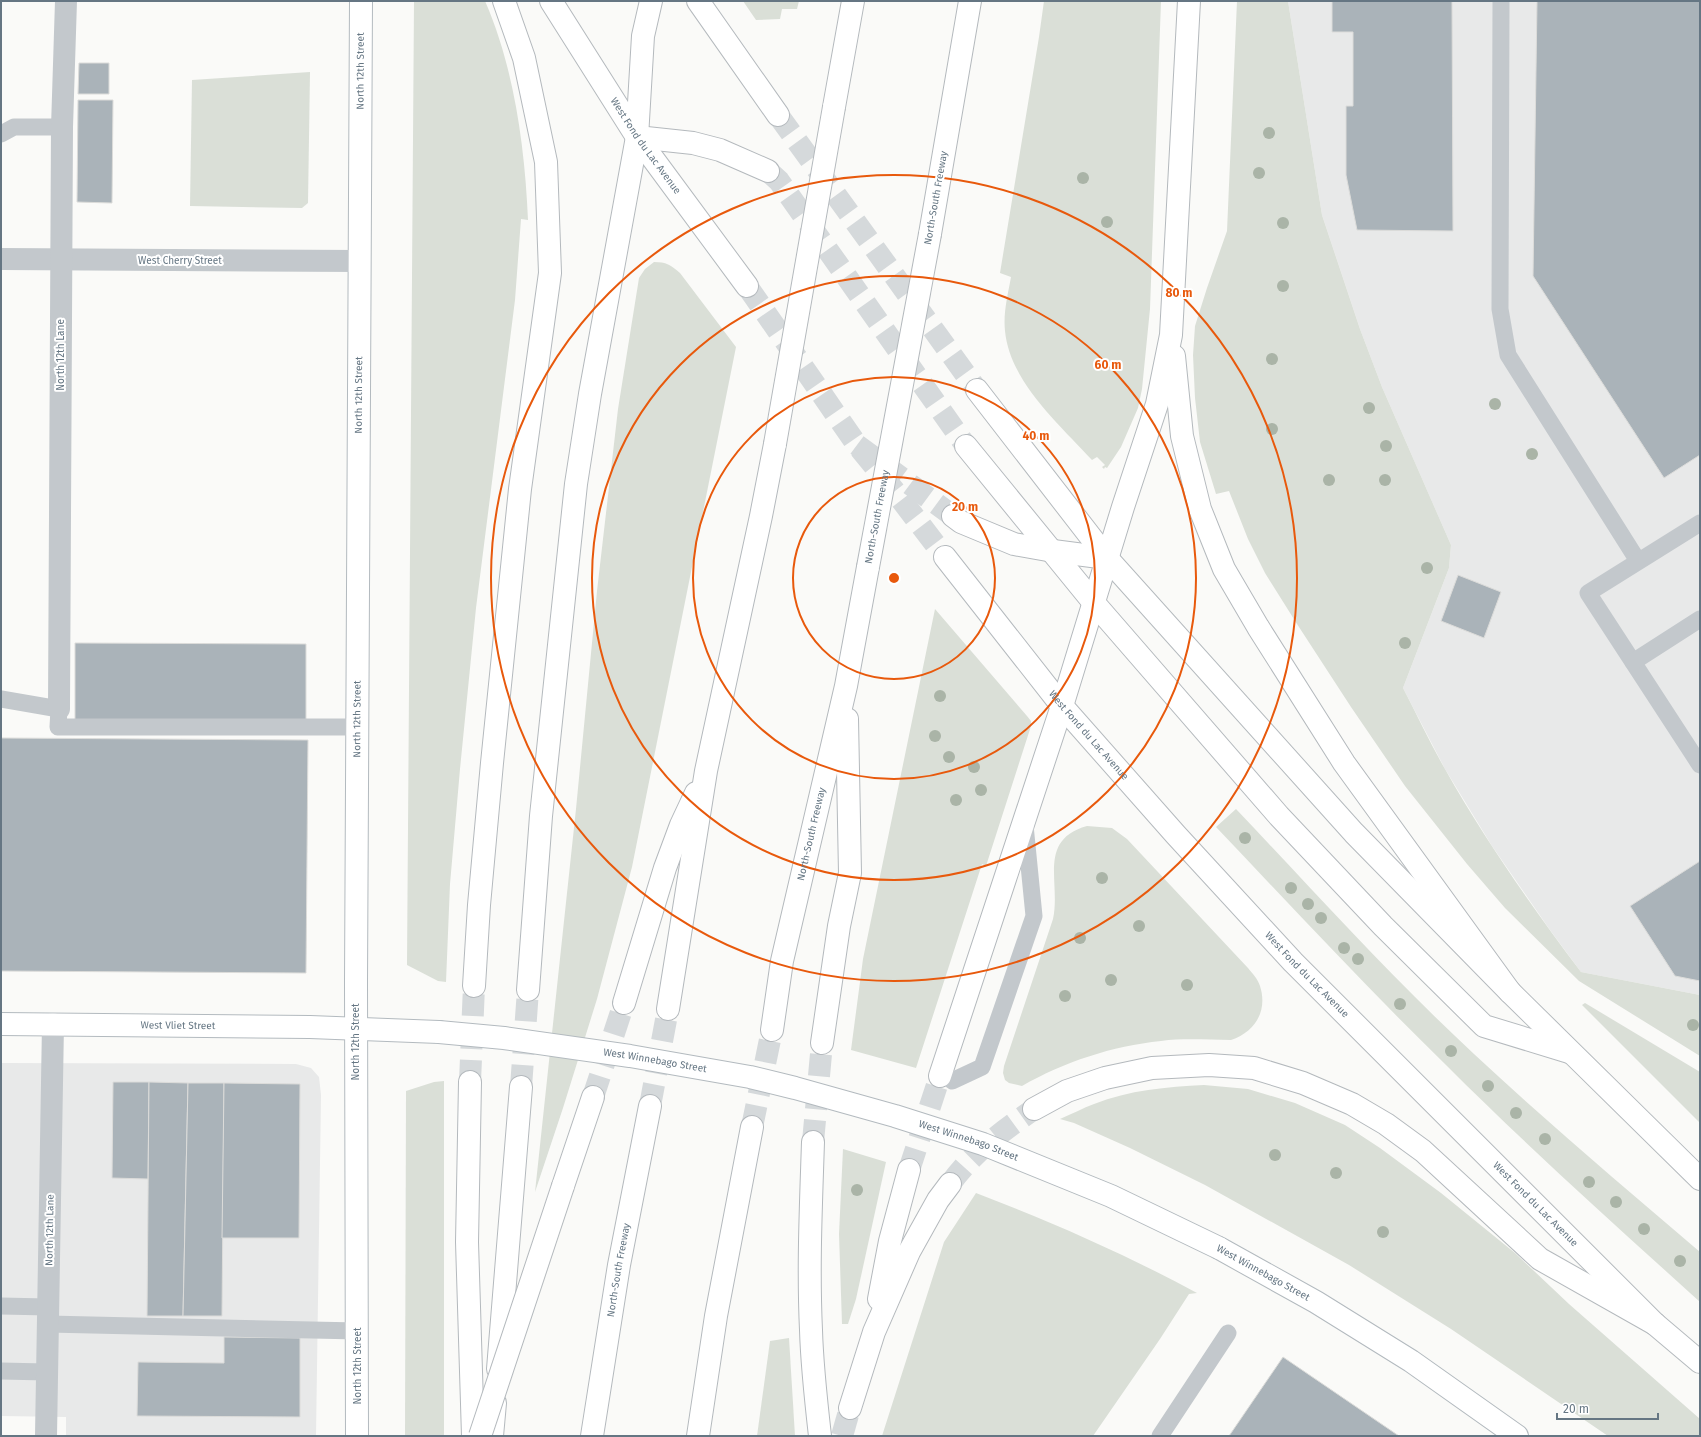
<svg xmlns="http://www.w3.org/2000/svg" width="1701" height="1437" viewBox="0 0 1701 1437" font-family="'Fira Sans',sans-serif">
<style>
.built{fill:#e8e9e9}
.green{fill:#dadfd7}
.building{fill:#aab3b9;stroke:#dcdcda}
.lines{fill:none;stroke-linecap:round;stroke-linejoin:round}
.primary-tunnel{stroke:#d5d9db;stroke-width:22;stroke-dasharray:22 11;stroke-linecap:butt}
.highway-tunnel{stroke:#d5d9db;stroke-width:22;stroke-dasharray:22 11;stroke-linecap:butt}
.secondary-casing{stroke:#b3babf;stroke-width:24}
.primary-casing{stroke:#b5babe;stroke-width:24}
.highway-casing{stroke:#b4b9bd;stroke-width:24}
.lane{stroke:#c3c8cc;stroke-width:17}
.street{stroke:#c3c8cc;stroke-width:22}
.secondary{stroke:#fff;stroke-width:22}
.primary{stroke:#fff;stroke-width:22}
.highway{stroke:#fff;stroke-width:22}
.secondary-bridge-casing{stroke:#b3babf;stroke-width:24;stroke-linecap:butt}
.highway-bridge-casing{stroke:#b4b9bd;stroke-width:24;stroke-linecap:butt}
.secondary-bridge{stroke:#fff;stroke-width:22}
.highway-bridge{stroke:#fff;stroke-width:22}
.tree{fill:#aab4a7}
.ring{fill:none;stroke:#e8590c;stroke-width:2}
.labels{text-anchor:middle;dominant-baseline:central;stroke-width:4;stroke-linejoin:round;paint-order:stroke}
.street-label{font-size:10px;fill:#657683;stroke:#fff}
.centre{fill:#e8590c;stroke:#fff;stroke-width:2}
.ring-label{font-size:12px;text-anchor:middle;font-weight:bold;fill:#e8590c;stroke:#fff;stroke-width:4;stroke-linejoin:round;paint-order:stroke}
</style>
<rect width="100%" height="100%" fill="#fafaf8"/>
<g class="built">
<polygon points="1288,1 1700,1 1700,995 1581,972 1550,930 1492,846 1445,769 1403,688 1449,568 1451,545 1382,387 1360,329 1322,215"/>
<polygon points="1,1063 296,1064 311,1068 319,1077 321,1095 316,1436 66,1436 66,1417 1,1416"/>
</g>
<g class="green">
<path d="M414,1h71c29,66 40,147 43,219l-7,-1 -6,81 -39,308 -16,161 -10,115 -4,98 -8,-1 -31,-16z"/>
<polygon points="743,1 799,1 797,9 782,9 780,19 756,20"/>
<path d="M1044,1h117l-11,308 -8,80 -4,19 -17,39 -14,21 -2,-1 -1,2 -2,-2 3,-2 -8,-8 -5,3c-33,-36 -82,-78 -87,-129 -2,-18 3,-37 6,-54l-11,-4 39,-236z"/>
<path d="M1237,1h51l34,214 38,114 22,58 69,158 -2,23 -46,120c14,27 27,55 42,81 40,71 87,138 136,203l119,23v61l-121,-75 -74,-73 -38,-44 -62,-78 -54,-79 -54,-83 -32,-51 -17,-34 -19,-48 -13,3 -16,-52 -5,-44 -2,-43 2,-29 12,-38 20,-57z"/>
<polygon points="310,72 308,203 302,208 190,206 192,80"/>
<path d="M654,262c12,0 17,3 26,11l56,74 -104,520 -35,132 -34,109 -28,84 41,-383 21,-218 21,-182 21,-131 6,-9z"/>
<polygon points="935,609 1027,716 1031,721 1031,726 986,866 982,864 916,1068 851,1050 863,959"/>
<path d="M1236,809c78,82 154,167 238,245 73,68 150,133 226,198v50c-86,-78 -172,-155 -254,-237 -79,-77 -154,-158 -230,-238z"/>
<path d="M1087,826l25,2 15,11 121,129c4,5 10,11 12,18 8,25 -5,46 -29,54 -23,0 -47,-2 -70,1 -49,5 -97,21 -139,45l-13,-3 -4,-3 -2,-7 1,-7 49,-147c8,-36 -16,-79 34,-93z"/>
<polygon points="1585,1003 1700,1072 1700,1123 1582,1005"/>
<polygon points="444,1081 444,1436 405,1436 406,1091 434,1082"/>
<path d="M1204,1085l44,4 47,14 50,22 35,23 61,45 74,60 54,51 131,115v17h-92l-157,-107 -102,-64 -144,-80 -75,-37 -56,-25 -14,-4c12,-5 23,-11 34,-15 35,-14 73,-17 110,-19z"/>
<polygon points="843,1149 886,1162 856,1299 848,1324 842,1324 839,1234"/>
<path d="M976,1193c76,29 149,61 221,100l-8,1 -29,45 -67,97h-211l62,-194z"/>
<polygon points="789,1338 795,1436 757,1436 770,1341"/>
</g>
<g class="building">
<polygon points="1332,1 1452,1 1453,231 1357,230 1346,175 1346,106 1353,106 1353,32 1332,32"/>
<polygon points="1537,1 1700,1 1700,455 1664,478 1533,276"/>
<polygon points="79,63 109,63 109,94 78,94"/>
<polygon points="78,100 113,100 112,203 77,202"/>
<polygon points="1458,575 1501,592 1484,638 1441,621"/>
<polygon points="75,643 306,644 306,722 75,722"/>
<polygon points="1,738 308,740 306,973 1,971"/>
<polygon points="1700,861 1700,981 1675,976 1630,906"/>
<polygon points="113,1082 149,1082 148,1179 112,1178"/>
<polygon points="149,1082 188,1083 183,1316 147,1316"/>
<polygon points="188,1083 224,1083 222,1316 183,1316"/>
<polygon points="224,1083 300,1084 299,1238 222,1238"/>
<polygon points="224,1337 300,1338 300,1417 137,1416 138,1362 224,1363"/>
<polygon points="1283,1357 1399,1436 1229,1436"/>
</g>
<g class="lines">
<g class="primary-tunnel">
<polyline points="778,115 977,390"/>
<polyline points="768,171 779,181 966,446"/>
<polyline points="747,286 857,445 893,489 945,557"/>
</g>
<g class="highway-tunnel">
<polyline points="857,445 953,516"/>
<polyline points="470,1082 474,986"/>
<polyline points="521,1087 528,990"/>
<polyline points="593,1097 624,1003"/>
<polyline points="650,1106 668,1009"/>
<polyline points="752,1127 772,1030"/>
<polyline points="813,1142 822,1043"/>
<polyline points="909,1170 940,1076"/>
<path d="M950,1184c23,-32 53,-53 84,-75"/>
<polyline points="842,1436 850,1408"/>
</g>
<g class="secondary-casing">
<g id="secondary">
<path id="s1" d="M1,1024l309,3 129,5"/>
<polyline points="1219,1248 1316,1302 1411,1361 1517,1436"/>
<path id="s2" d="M357,1436l-1,-454 5,-981"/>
</g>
</g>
<g class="primary-casing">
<g id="primary">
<path id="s3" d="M551,1l86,136 110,149"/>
<polyline points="698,1 778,115"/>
<polyline points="977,390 1107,558 1354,833 1510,992 1700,1179"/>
<polyline points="966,446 1094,603 1279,816 1383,926 1484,1026 1569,1052"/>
<path id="s4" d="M945,557l117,149 114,129 117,127 362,362 45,38"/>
</g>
</g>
<g class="highway-casing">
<g id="highway">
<polyline points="834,107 853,1"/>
<polyline points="637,137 693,143 720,150 768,171"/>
<polyline points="930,234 970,1"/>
<polyline points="1174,356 1182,436 1200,509 1224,569 1258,627 1344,763 1510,992"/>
<polyline points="953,516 961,522 1014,544 1053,551 1107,558"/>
<polyline points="474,986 479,905 492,763 520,489 550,273 546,162 524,58 504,1"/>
<polyline points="528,990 541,816 576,484 590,394 637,137 643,36 651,1"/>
<polyline points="624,1003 665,868 681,825 696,793"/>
<polyline points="668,1009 706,771 761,516 775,444"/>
<path id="s5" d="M772,1030l10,-69 64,-275 22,-119"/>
<polyline points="822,1043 839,926 850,873 847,719"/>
<polyline points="940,1076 1062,706 1123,507 1157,404 1171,335 1189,1"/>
<polyline points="470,1082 467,1242 473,1436"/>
<polyline points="1034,1109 1067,1091 1105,1078 1152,1068 1209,1065 1254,1068 1303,1083 1352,1104 1386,1124 1423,1151 1540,1259 1655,1324"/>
<path d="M813,1142c-2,62 -5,125 -2,188 1,36 5,71 9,106"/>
<polyline points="563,1186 593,1097"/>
<polyline points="879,1299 890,1241 909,1170"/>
<polyline points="498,1369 521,1087"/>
<polyline points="850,1408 874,1332 909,1252 938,1200 950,1184"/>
<polyline points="492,1436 495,1403"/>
<path id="s6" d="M592,1436l27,-171 31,-159"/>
<polyline points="698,1436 716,1316 752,1127"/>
</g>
</g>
<g class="lane">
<polyline points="1501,1 1500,309 1508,355 1638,561"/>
<polyline points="1,134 14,127 62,127"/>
<polyline points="1700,523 1588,593 1700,765"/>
<polyline points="1633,662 1700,619"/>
<polyline points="1,699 59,709 58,727 357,727"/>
<polyline points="952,1081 982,1067 1034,916 1025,825"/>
<polyline points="1,1306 48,1307"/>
<polyline points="48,1324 358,1331"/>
<polyline points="1,1371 46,1372"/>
<polyline points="1160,1436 1228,1333"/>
</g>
<g class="street">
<polyline points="1,259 359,261"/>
<polyline points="59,709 62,127 66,1"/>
<polyline points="46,1436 53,1024"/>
</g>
<use href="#secondary" class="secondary"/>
<use href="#primary" class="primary"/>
<use href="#highway" class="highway"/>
<g class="secondary-bridge-casing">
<g id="secondary-bridge">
<path id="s7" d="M439,1032l65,6 126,18 120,21 45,11 100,28 88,28 128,52 108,52"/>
</g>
</g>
<g class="highway-bridge-casing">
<g id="highway-bridge">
<polyline points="775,444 834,107"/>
<path id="s8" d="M868,567l62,-333"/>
<polyline points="480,1436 563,1186"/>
</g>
</g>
<use href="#secondary-bridge" class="secondary-bridge"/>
<use href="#highway-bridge" class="highway-bridge"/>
</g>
<g class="tree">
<circle cx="1269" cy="133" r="6"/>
<circle cx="1259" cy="173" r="6"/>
<circle cx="1083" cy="178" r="6"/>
<circle cx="1107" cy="222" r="6"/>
<circle cx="1283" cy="223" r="6"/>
<circle cx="1283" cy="286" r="6"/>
<circle cx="1272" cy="359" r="6"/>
<circle cx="1495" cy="404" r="6"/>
<circle cx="1369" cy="408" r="6"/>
<circle cx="1272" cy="429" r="6"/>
<circle cx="1386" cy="446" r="6"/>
<circle cx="1532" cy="454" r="6"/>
<circle cx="1329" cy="480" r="6"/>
<circle cx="1385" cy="480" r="6"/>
<circle cx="1427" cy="568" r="6"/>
<circle cx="1405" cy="643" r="6"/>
<circle cx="940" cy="696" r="6"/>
<circle cx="935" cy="736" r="6"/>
<circle cx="949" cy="757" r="6"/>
<circle cx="974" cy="767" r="6"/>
<circle cx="981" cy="790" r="6"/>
<circle cx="956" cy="800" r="6"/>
<circle cx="1245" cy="838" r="6"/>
<circle cx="1102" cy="878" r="6"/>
<circle cx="1291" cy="888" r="6"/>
<circle cx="1308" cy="904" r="6"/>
<circle cx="1321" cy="918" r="6"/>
<circle cx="1139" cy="926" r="6"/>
<circle cx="1080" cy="938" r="6"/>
<circle cx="1344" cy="948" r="6"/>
<circle cx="1358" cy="959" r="6"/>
<circle cx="1111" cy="980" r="6"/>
<circle cx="1187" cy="985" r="6"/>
<circle cx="1065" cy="996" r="6"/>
<circle cx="1400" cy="1004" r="6"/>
<circle cx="1693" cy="1025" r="6"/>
<circle cx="1451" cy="1051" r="6"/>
<circle cx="1488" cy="1086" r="6"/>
<circle cx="1516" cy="1113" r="6"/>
<circle cx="1545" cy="1139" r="6"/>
<circle cx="1275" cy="1155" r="6"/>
<circle cx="1336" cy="1173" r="6"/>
<circle cx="1589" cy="1182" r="6"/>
<circle cx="857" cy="1190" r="6"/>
<circle cx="1616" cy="1202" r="6"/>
<circle cx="1644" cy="1229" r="6"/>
<circle cx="1383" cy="1232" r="6"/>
<circle cx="1680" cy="1261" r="6"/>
</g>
<g class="ring">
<circle cx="894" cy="578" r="101"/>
<circle cx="894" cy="578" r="201"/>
<circle cx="894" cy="578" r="302"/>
<circle cx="894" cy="578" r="403"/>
</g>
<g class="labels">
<g class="street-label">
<text stroke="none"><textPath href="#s2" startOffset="1365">North 12th Street</textPath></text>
<text stroke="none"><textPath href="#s3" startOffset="173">West Fond du Lac Avenue</textPath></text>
<text transform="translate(936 198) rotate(-80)">North-South Freeway</text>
<text x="180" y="261">West Cherry Street</text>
<text transform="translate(61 355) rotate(-90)">North 12th Lane</text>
<text stroke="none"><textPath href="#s2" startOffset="1041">North 12th Street</textPath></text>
<text stroke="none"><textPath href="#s8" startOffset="51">North-South Freeway</textPath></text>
<text stroke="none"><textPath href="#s2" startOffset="717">North 12th Street</textPath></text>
<text stroke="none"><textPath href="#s4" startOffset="229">West Fond du Lac Avenue</textPath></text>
<text stroke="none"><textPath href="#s5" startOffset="200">North-South Freeway</textPath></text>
<text stroke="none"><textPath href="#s4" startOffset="553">West Fond du Lac Avenue</textPath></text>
<text stroke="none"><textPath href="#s1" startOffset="177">West Vliet Street</textPath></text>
<text transform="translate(356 1042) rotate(-90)">North 12th Street</text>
<text stroke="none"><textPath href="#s7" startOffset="218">West Winnebago Street</textPath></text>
<text stroke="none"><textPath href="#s7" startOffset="542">West Winnebago Street</textPath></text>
<text stroke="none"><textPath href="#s4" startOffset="877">West Fond du Lac Avenue</textPath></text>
<text transform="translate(50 1230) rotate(-89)">North 12th Lane</text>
<text stroke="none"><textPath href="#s6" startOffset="168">North-South Freeway</textPath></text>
<text transform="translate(1263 1273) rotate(29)">West Winnebago Street</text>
<text transform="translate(358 1366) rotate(-90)">North 12th Street</text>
</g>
</g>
<circle cx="894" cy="578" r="6" class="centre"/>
<g class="ring-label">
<text x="1179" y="297">80 m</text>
<text x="1108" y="369">60 m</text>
<text x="1036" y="440">40 m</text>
<text x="965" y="511">20 m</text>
</g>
<rect width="1701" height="1437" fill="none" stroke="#657683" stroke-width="4"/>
<path d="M1557 1413v6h101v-6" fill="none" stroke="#657683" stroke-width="2"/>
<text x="1563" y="1413" font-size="12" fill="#657683" stroke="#ffffff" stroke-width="3" paint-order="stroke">20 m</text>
</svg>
